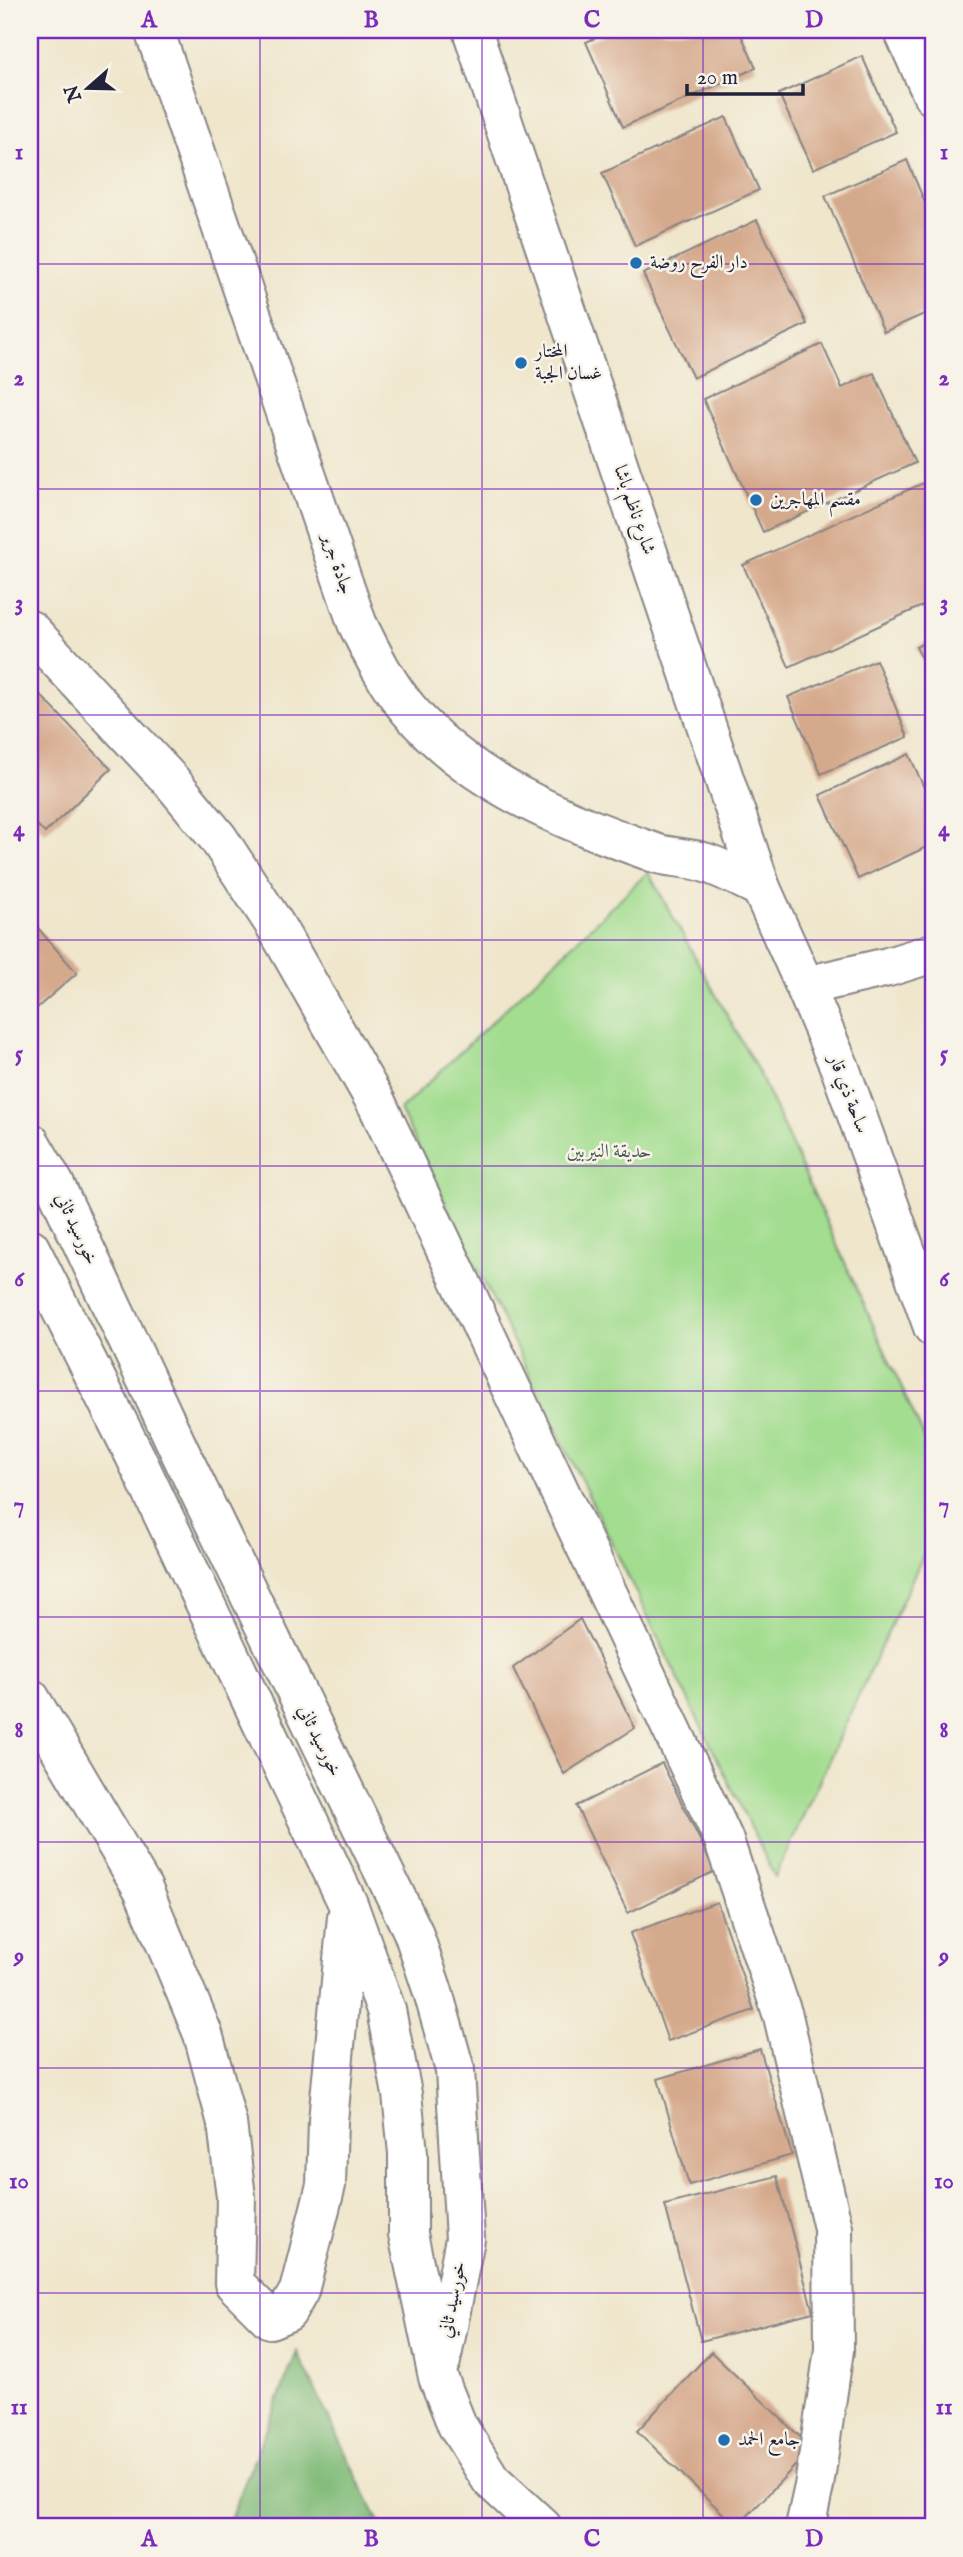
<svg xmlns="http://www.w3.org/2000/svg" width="963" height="2557" viewBox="0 0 963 2557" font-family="'IM FELL English',Amiri,serif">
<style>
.green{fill:#a3dd90;stroke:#628066;stroke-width:2}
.forest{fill:#82bc7a;stroke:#526f5a;stroke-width:2}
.building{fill:#d5a98c}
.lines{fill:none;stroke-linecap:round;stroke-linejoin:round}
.minor-casing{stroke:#888484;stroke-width:42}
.major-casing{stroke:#888484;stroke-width:42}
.minor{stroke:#fff;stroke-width:38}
.major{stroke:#fff;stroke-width:38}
.grid{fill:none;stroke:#7b2cbf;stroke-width:2;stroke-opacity:0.55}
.poi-dot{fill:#1f6fb2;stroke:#f7f3e8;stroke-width:2.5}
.labels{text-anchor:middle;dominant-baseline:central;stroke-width:5;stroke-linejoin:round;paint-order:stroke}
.poi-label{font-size:19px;fill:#22223b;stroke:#f7f3e8;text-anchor:start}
.street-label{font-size:19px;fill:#22223b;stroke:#f7f3e8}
.park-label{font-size:19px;fill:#495a54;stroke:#f7f3e8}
.neatline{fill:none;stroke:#7b2cbf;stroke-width:2.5}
.grid-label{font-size:23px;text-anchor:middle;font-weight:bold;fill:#7b2cbf}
</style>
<rect width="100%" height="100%" fill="#f7f3e8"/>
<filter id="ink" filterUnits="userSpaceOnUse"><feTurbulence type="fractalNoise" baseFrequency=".0143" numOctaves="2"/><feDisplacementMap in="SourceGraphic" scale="14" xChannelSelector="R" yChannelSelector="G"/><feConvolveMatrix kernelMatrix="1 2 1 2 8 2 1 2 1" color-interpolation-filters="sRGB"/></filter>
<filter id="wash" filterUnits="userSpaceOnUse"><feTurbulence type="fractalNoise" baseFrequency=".00686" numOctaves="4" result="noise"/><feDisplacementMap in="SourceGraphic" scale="28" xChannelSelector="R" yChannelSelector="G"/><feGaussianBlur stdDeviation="1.57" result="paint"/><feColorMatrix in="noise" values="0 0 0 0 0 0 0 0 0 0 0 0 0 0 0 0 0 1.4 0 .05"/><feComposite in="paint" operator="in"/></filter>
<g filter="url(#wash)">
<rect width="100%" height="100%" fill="#efe6cc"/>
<polygon class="green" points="648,872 758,1071 933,1457 933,1534 775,1877 400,1110"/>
<polygon class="forest" points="297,2352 381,2527 227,2527"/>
<g id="blocks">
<g class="building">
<polygon points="613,30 739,30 756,68 623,127 586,42"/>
<polygon points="862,56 896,132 813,169 779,94"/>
<polygon points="726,117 759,190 635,246 602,173"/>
<polygon points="907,160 933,222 933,310 884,332 825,196"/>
<polygon points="757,220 807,324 693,378 643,274"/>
<polygon points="822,344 842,388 874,373 915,463 763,532 703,399"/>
<polygon points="923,483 933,507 933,601 789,667 743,565"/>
<polygon points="933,638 933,681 916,647"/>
<polygon points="876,660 908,737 821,774 788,697"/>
<polygon points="30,684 111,769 45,833 30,818"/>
<polygon points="909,754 933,808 933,844 858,879 820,795"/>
<polygon points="30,919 77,973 30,1014"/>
<polygon points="580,1619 635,1728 564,1774 513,1668"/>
<polygon points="662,1763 715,1871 628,1913 576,1806"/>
<polygon points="717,1902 754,2010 668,2041 630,1933"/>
<polygon points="760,2049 792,2155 689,2185 658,2079"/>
<polygon points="777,2176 813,2312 701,2341 665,2205"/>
<polygon points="711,2352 812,2448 737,2527 637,2431"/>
</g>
</g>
</g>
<g filter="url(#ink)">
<use href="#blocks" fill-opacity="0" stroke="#888484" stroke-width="2"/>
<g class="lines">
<g class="minor-casing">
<g id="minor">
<path d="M154,30l203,593c15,31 30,61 52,87 63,75 157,111 246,143 15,5 32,4 48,9 20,6 39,17 58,26"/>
<polyline points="903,30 933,96"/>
<polyline points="30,630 172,782 218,838 275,925 377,1104 723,1838 783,2016 833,2228 834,2350 814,2486 805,2527"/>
<polyline points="30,1142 54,1183 181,1454 413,1932 433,1992 455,2070 465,2239 441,2361"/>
<polyline points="30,1248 135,1456 348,1904 386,2010 402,2094 408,2153 408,2234 438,2377 457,2425 491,2480 542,2527"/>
<polyline points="30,1698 143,1889 203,2034 227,2123 236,2197 234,2283 270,2319 287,2312 299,2291 326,2185 328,2121 347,1917"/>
</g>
</g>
<g class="major-casing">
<g id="major">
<polyline points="472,30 761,888 805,986"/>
<polyline points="933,953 888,967 805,986 840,1068 933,1327"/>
</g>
</g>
<use href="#minor" class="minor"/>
<use href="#major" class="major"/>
</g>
</g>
<path class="grid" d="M260,30v2497M482,30v2497M703,30v2497M30,264h903M30,489h903M30,715h903M30,940h903M30,1166h903M30,1391h903M30,1617h903M30,1842h903M30,2068h903M30,2293h903"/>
<g class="poi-dot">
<circle cx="636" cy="263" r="7"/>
<circle cx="521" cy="363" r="7"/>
<circle cx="756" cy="500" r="7"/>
<circle cx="724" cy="2440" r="7"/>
</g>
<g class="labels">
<g class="poi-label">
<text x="650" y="263">دار الفرح روضة</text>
<text x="535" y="352">المختار<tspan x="535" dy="22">غسان الجبة</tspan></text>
<text x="770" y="500">مقسم المهاجرين</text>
<text x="738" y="2440">جامع الحمد</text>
</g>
<g class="street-label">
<text transform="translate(634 510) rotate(71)">شارع ناظم باشا</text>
<text transform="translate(337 564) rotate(71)">جادة جرير</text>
<text transform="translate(848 1094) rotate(69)">ساحة ذي قار</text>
<text transform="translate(76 1229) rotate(65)">خورسيد ثاني</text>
<text transform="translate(319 1741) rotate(64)">خورسيد ثاني</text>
<text transform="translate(453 2300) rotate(-79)">خورسيد ثاني</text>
</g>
<g class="park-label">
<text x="609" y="1152">حديقة النيربين</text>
</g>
</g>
<rect width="963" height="2557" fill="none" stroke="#f7f3e8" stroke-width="77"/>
<g transform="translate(88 88) rotate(250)" stroke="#f7f3e8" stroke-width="5" paint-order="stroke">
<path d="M0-5L12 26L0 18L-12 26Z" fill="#22223b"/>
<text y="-10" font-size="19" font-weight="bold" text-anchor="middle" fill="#22223b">N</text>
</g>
<path d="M687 84v10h116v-10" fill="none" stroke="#22223b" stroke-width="3.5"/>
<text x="697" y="84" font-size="21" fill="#22223b" stroke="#f7f3e8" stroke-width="5" paint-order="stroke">20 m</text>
<rect x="38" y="38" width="887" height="2480" class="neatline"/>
<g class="grid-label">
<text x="149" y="27">A</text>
<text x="371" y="27">B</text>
<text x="592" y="27">C</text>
<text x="814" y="27">D</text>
<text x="19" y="159">1</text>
<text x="944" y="159">1</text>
<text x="19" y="385">2</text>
<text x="944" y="385">2</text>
<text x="19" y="610">3</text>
<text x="944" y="610">3</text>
<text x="19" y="836">4</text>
<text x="944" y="836">4</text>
<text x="19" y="1061">5</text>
<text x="944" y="1061">5</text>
<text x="19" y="1286">6</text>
<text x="944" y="1286">6</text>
<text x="19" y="1512">7</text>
<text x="944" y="1512">7</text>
<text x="19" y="1737">8</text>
<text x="944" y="1737">8</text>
<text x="19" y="1963">9</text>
<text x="944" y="1963">9</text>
<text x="19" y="2188">10</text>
<text x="944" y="2188">10</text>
<text x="19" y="2414">11</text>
<text x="944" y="2414">11</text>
<text x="149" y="2546">A</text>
<text x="371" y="2546">B</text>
<text x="592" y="2546">C</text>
<text x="814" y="2546">D</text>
</g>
</svg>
